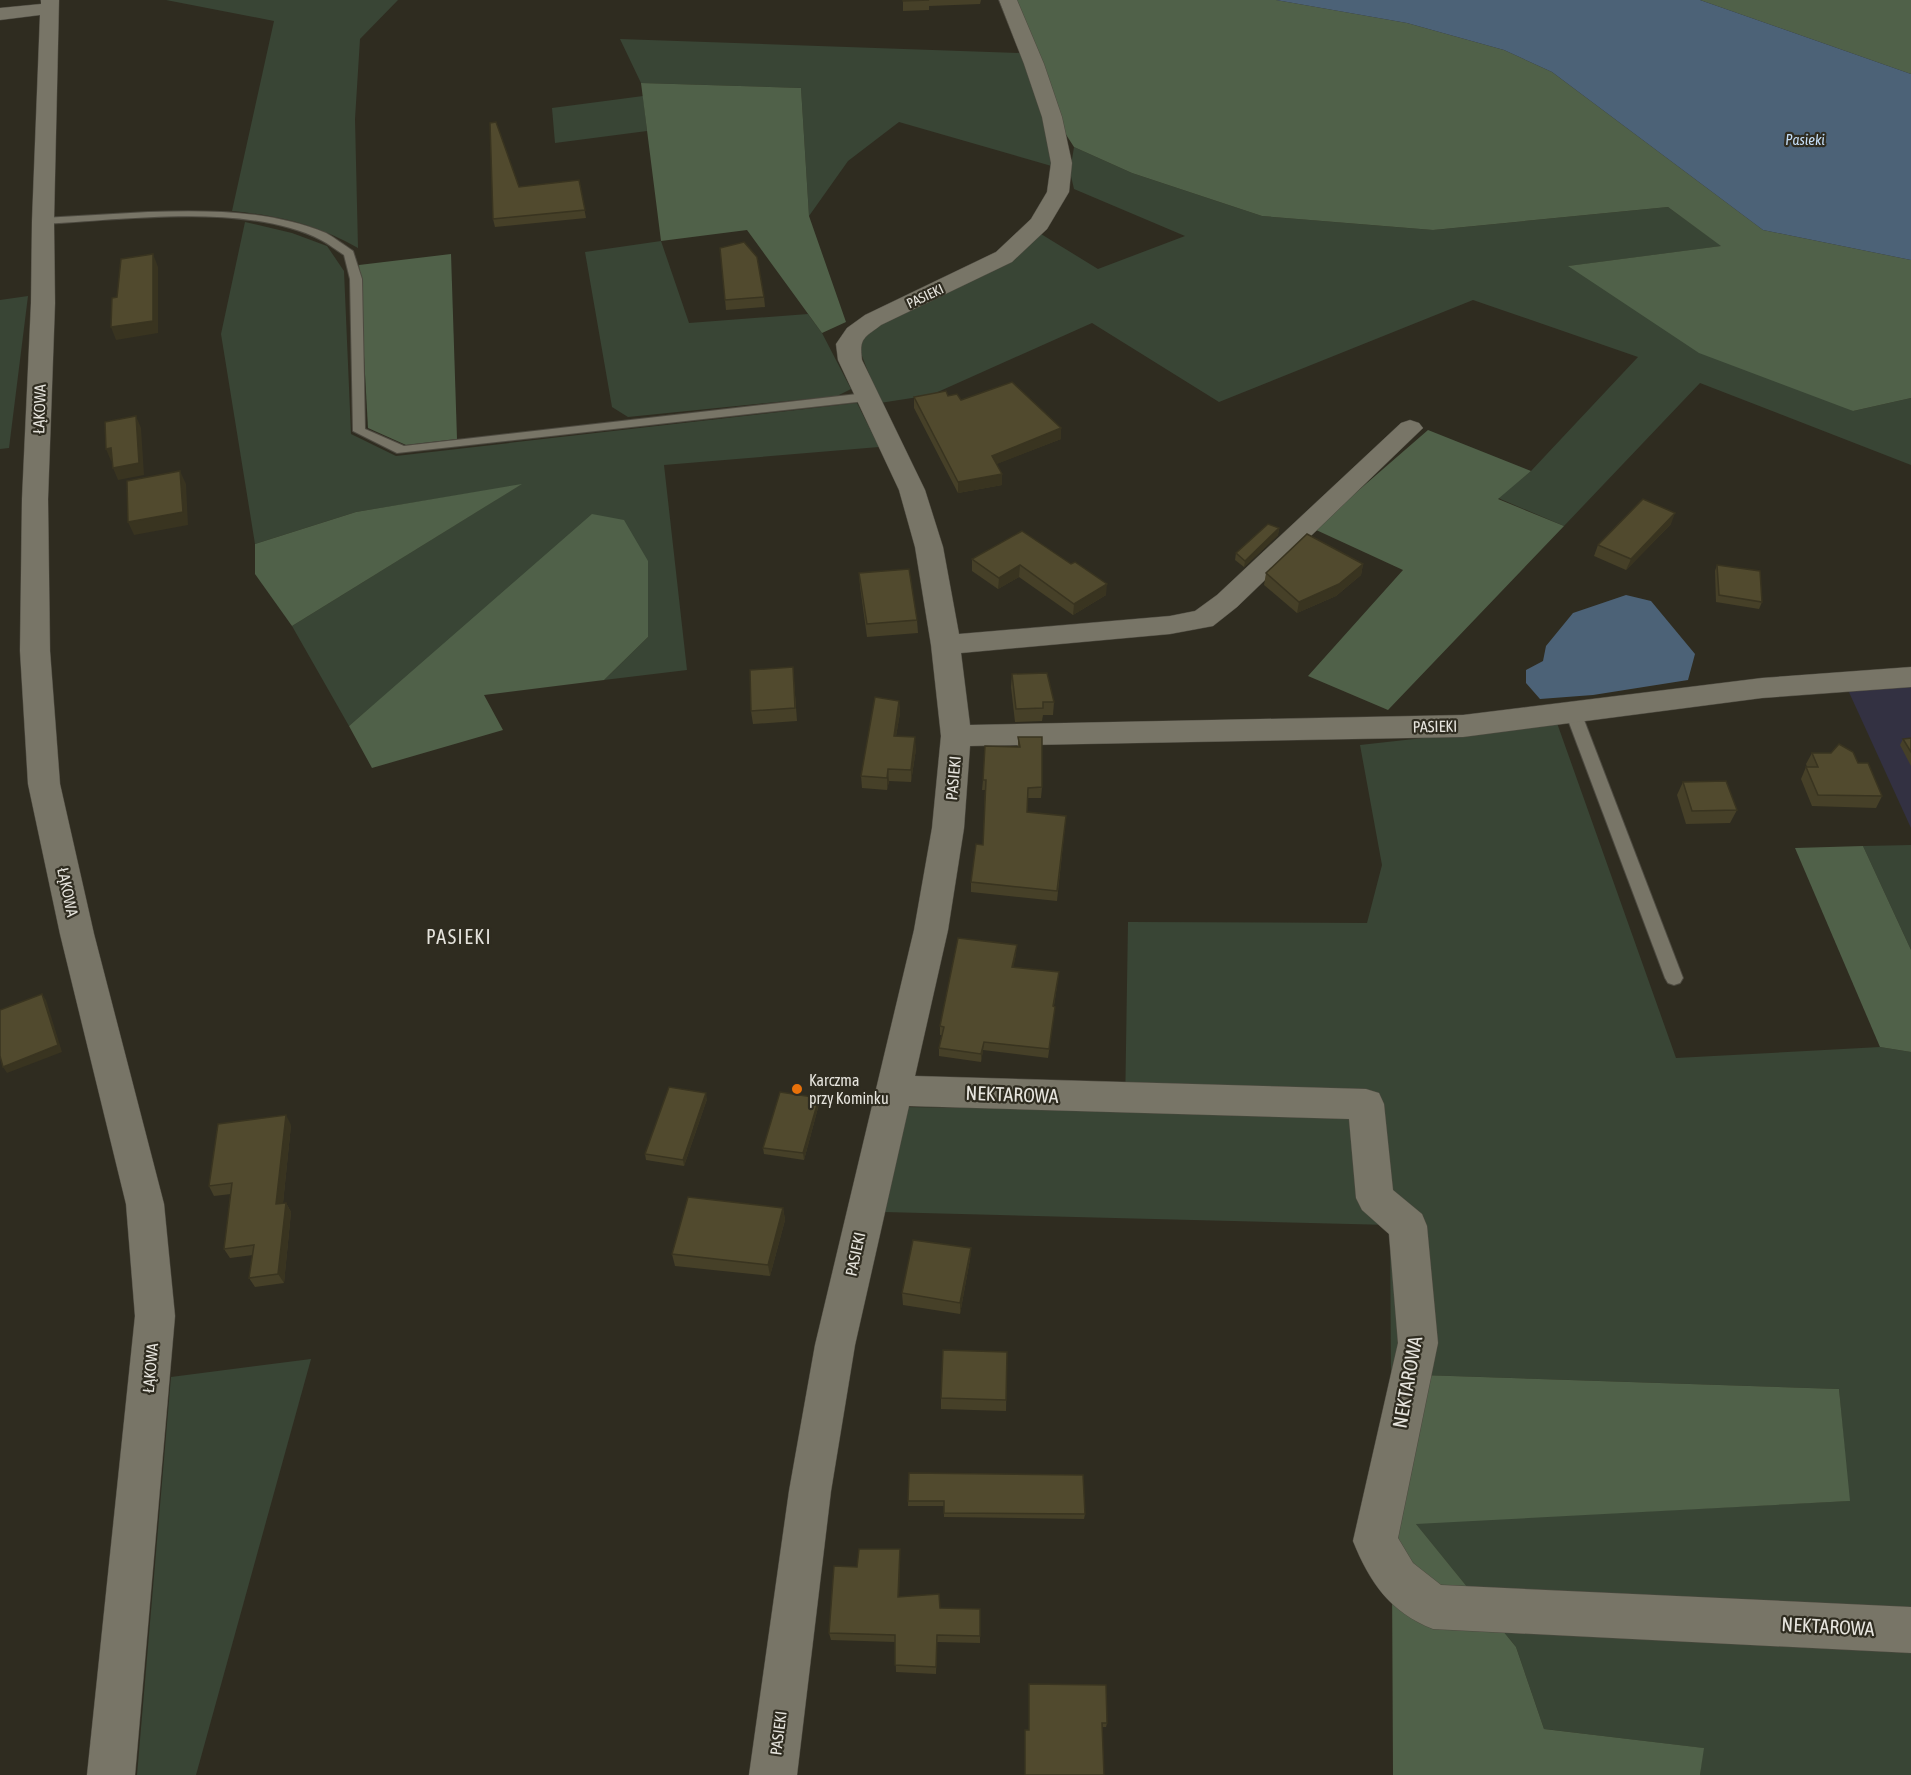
<svg xmlns="http://www.w3.org/2000/svg" width="1911" height="1775" viewBox="0 0 1911 1775" font-family="'Asap Condensed',sans-serif">
<style>
.industrial{fill:#333142}
.green{fill:#394535}
.forest{fill:#506149}
.water{fill:#4c6277}
.lines{fill:none;stroke-linecap:round;stroke-linejoin:round}
.lane-casing{stroke:#4d4a40;stroke-width:2}
.street-casing{stroke:#4d4a40;stroke-width:1}
.lane{fill:#787567;fill-rule:evenodd}
.street{fill:#787567;fill-rule:evenodd}
.wall{fill:#464028}
.shaded-wall{fill:#393420}
.building{fill:#514a2e;stroke:#393420;stroke-width:1.5}
.food-dot{fill:#e8710a;stroke:#2f2c20;stroke-width:2}
.labels{text-anchor:middle;dominant-baseline:central;stroke-width:4.5;stroke-linejoin:round;paint-order:stroke}
.far-street-label{font-size:14px;fill:#e6e4dd;stroke:#2f2c20}
.far-water-label{font-size:15px;font-style:italic;fill:#c5def7;stroke:#2f2c20}
.street-label{font-size:16px;fill:#e6e4dd;stroke:#2f2c20}
.poi-label{font-size:16px;fill:#e6e4dd;stroke:#2f2c20;text-anchor:start}
.quarter-label{font-size:20px;letter-spacing:1.5px;fill:#e6e4dd;stroke:#2f2c20}
.near-street-label{font-size:20px;fill:#e6e4dd;stroke:#2f2c20}
</style>
<rect width="100%" height="100%" fill="#2f2c20"/>
<polygon class="industrial" points="1911,671 1911,828 1848,690"/>
<g class="green">
<path d="M166,0h232l-38,39 -5,80 3,129c-43,-24 -77,-32 -126,-37l42,-190z"/>
<polygon points="620,39 1020,53 1046,124 1055,167 899,122 848,161 809,216 801,88 641,83"/>
<polygon points="643,96 647,131 555,143 552,108"/>
<polygon points="1074,147 1132,173 1262,216 1433,230 1668,207 1722,246 1569,266 1853,411 1911,398 1911,465 1700,383 1564,526 1498,498 1531,471 1638,357 1473,300 1219,402 1092,323 931,395 880,403 857,343 876,325 1041,234 1098,269 1185,236 1074,189 1070,172"/>
<polygon points="245,222 292,233 327,246 344,271 351,434 396,456 857,403 879,447 664,465 687,670 604,680 648,637 444,645 349,726 292,626 520,485 356,512 255,544 221,334"/>
<polygon points="661,241 689,323 808,314 822,333 851,389 837,396 628,417 612,407 585,252"/>
<polygon points="28,296 9,448 0,449 0,300"/>
<polygon points="1557,723 1676,1058 1880,1047 1911,1052 1911,1775 1700,1775 1703,1748 1544,1729 1516,1647 1415,1523 1849,1501 1839,1389 1391,1374 1390,1225 884,1212 902,1107 1125,1110 1128,922 1367,923 1382,865 1360,745"/>
<polygon points="1911,845 1911,950 1863,846"/>
<polygon points="311,1359 196,1775 137,1775 171,1377"/>
</g>
<g class="forest">
<polygon points="1016,0 1276,0 1407,23 1504,50 1552,72 1763,230 1911,260 1911,398 1853,411 1699,353 1568,266 1721,246 1668,207 1433,230 1262,216 1132,173 1074,147 1065,133"/>
<polygon points="1700,0 1911,0 1911,74"/>
<polygon points="641,83 801,88 809,216 846,322 822,333 747,230 661,241"/>
<polygon points="451,254 457,439 406,445 368,428 359,265"/>
<polygon points="1428,430 1531,471 1498,499 1564,526 1388,710 1308,676 1403,570 1314,529"/>
<polygon points="522,484 292,626 255,574 255,544 356,512"/>
<polygon points="592,514 624,520 648,561 648,637 604,680 484,695 503,730 372,768 349,726"/>
<polygon points="1863,846 1911,950 1911,1052 1880,1047 1795,848"/>
<polygon points="1391,1374 1839,1389 1850,1501 1416,1524 1516,1647 1544,1729 1704,1748 1700,1775 1393,1775"/>
</g>
<g class="water">
<polygon points="1276,0 1700,0 1911,74 1911,260 1763,230 1552,72 1504,50 1407,23"/>
<polygon points="1626,595 1651,601 1695,654 1688,680 1593,695 1540,699 1526,683 1526,670 1543,661 1546,646 1573,613"/>
</g>
<g class="lines">
<g class="lane-casing">
<g id="lane">
<path d="M148,212c60,-2 121,-2 178,21 9,5 18,12 27,18l9,28 3,150 39,17 462,-53 6,4 -6,4 -469,52 -44,-22 -3,-152 -6,-24c-8,-5 -15,-11 -23,-15 -74,-38 -197,-20 -278,-16l-6,-3 6,-3z"/>
<polygon points="1573,707 1581,712 1683,978 1680,983 1674,985 1668,983 1665,978 1565,712"/>
</g>
</g>
<g class="street-casing">
<g id="street">
<polygon points="41,0 59,0 54,221 55,303 48,499 50,651 60,784 94,934 164,1204 175,1316 135,1775 87,1775 135,1316 126,1204 60,934 28,784 20,651 22,499 31,303 32,221 40,15 0,20 0,8 41,4"/>
<path d="M999,0h18l27,64 18,53 10,46 -3,29 -22,37 -35,33 -131,63c-17,13 -22,13 -19,35l63,130 18,57 16,87 211,-18 25,-5 22,-16 184,-172 9,-3 9,3 4,5 -186,179 -24,19 -43,8 -209,19 9,72 493,-10 299,-37 149,-11v20l-149,11 -299,39 -493,9 -6,82 -16,102 -33,146 451,13 13,4 5,11 9,86 29,24 5,12 11,117 -40,195 15,25 28,22 470,22v46l-478,-24c-43,-17 -63,-46 -80,-88l45,-198 -9,-109 -27,-24 -6,-12 -7,-79 -440,-13 -54,239 -24,146 -34,284h-48l40,-284 26,-146 99,-415 18,-102 9,-92 -10,-91 -16,-98 -16,-57 -61,-130 -2,-16 11,-16 18,-13 131,-63 35,-33 16,-27 4,-29 -9,-46 -18,-53z"/>
</g>
</g>
<use href="#lane" class="lane"/>
<use href="#street" class="street"/>
</g>
<g class="wall">
<polygon points="903,0 981,0 980,4 929,6 929,10 903,11"/>
<polygon points="579,180 586,218 495,227 493,219 519,187"/>
<polygon points="720,248 764,297 765,307 726,310"/>
<polygon points="948,396 961,400 1061,439 996,464 1002,474 1002,485 958,493 914,408 914,397"/>
<polygon points="1671,524 1626,570 1594,556 1598,545"/>
<polygon points="1279,528 1278,535 1244,567 1235,560 1236,553"/>
<polygon points="1022,531 1106,595 1073,615 1019,577 998,589 972,571 972,559"/>
<polygon points="1363,564 1361,575 1336,596 1297,613 1264,585 1266,573"/>
<polygon points="1717,565 1762,602 1759,609 1716,602 1715,571"/>
<polygon points="859,573 917,620 918,633 867,637 860,586"/>
<polygon points="793,667 797,721 753,724 751,711"/>
<polygon points="1012,674 1054,702 1053,715 1043,715 1042,721 1015,722 1011,687"/>
<polygon points="899,701 900,713 896,736 916,749 911,782 889,781 887,790 862,788 861,776"/>
<polygon points="1018,737 1042,787 1041,798 1028,798 1027,812 1066,816 1057,901 971,892 971,882 983,845 985,790 982,790 983,780 1018,747"/>
<polygon points="1911,738 1911,766 1900,745 1903,739"/>
<polygon points="1812,753 1858,763 1882,796 1876,808 1812,806 1801,779 1806,767 1807,767 1806,764"/>
<polygon points="1683,782 1737,810 1730,823 1686,824 1677,795"/>
<polygon points="1016,954 1013,967 1059,972 1054,1006 1055,1007 1054,1015 1048,1058 983,1050 981,1062 939,1056 939,1048 942,1035 940,1035 940,1026"/>
<polygon points="819,1098 819,1104 804,1160 764,1154 763,1148"/>
<polygon points="707,1099 684,1166 646,1160 645,1154"/>
<polygon points="291,1125 283,1203 286,1203 291,1212 284,1283 255,1287 249,1278 253,1255 230,1258 224,1249 231,1194 214,1196 209,1186"/>
<polygon points="783,1208 785,1220 770,1276 675,1266 672,1254"/>
<polygon points="971,1248 970,1259 960,1314 903,1305 902,1293"/>
<polygon points="1007,1352 1006,1411 941,1409 941,1398"/>
<polygon points="909,1473 1085,1514 1084,1519 944,1517 944,1506 908,1506"/>
<polygon points="900,1549 899,1597 940,1608 980,1609 980,1643 937,1642 936,1674 896,1672 895,1642 831,1640 829,1633 857,1567"/>
<polygon points="1029,1684 1107,1723 1106,1727 1102,1727 1104,1775 1029,1730"/>
</g>
<g class="shaded-wall">
<polygon points="153,254 158,267 158,333 116,340 111,327"/>
<polygon points="136,416 141,428 144,475 118,480 113,468"/>
<polygon points="1061,428 1061,439 992,466 992,456"/>
<polygon points="111,448 116,460 111,461 106,449"/>
<polygon points="180,471 186,484 188,525 134,535 128,522"/>
<polygon points="1002,474 1002,485 958,493 958,482"/>
<polygon points="1675,513 1671,524 1626,570 1631,559"/>
<polygon points="1279,528 1278,535 1244,567 1245,561"/>
<polygon points="1363,564 1361,575 1336,596 1297,613 1299,602"/>
<polygon points="1020,565 1019,577 998,589 999,578"/>
<polygon points="1107,584 1106,595 1073,615 1074,604"/>
<polygon points="899,701 900,713 894,748 894,736"/>
<polygon points="915,737 916,749 911,782 911,770"/>
<polygon points="888,769 889,781 887,790 887,778"/>
<polygon points="1017,945 1016,954 1012,975 1012,967"/>
<polygon points="42,994 46,1000 62,1052 7,1073 3,1067"/>
<polygon points="984,1042 983,1050 981,1062 981,1054"/>
<polygon points="706,1093 707,1099 684,1166 683,1160"/>
<polygon points="819,1098 819,1104 804,1160 803,1153"/>
<polygon points="286,1115 291,1125 282,1213 276,1204"/>
<polygon points="286,1203 291,1212 284,1283 278,1274"/>
<polygon points="783,1208 785,1220 770,1276 768,1265"/>
<polygon points="971,1248 970,1259 960,1314 960,1303"/>
<polygon points="900,1549 900,1557 899,1604 898,1597"/>
</g>
<g class="building">
<polygon points="903,0 929,0 903,1"/>
<polygon points="496,122 519,187 579,180 585,210 493,219 490,123"/>
<polygon points="744,242 757,257 764,297 725,300 720,248"/>
<polygon points="153,254 153,321 111,327 112,298 117,297 121,259"/>
<polygon points="1012,382 1061,428 992,456 1002,474 958,482 914,397 946,391 948,396 957,394 961,400"/>
<polygon points="136,416 139,463 113,468 111,448 106,449 105,422"/>
<polygon points="180,471 183,512 128,522 127,481"/>
<polygon points="1643,499 1675,513 1631,559 1598,545"/>
<polygon points="1268,524 1279,528 1245,561 1236,553"/>
<polygon points="1022,531 1071,564 1075,562 1107,584 1074,604 1020,565 999,578 972,559"/>
<polygon points="1307,534 1363,564 1339,584 1299,602 1266,573"/>
<polygon points="1717,565 1760,571 1762,602 1719,595"/>
<polygon points="909,569 917,620 867,624 859,573"/>
<polygon points="793,667 795,708 751,711 750,670"/>
<polygon points="1047,673 1054,702 1043,702 1043,708 1016,709 1012,674"/>
<polygon points="875,697 899,701 894,736 915,737 911,770 888,769 887,778 861,776"/>
<polygon points="1018,737 1042,737 1042,787 1028,788 1027,812 1066,816 1057,891 971,882 976,844 983,845 986,780 983,780 985,746 1020,747"/>
<polygon points="1911,738 1911,752 1903,739"/>
<polygon points="1839,744 1853,752 1858,763 1868,763 1882,796 1818,795 1806,767 1818,767 1812,753 1831,753"/>
<polygon points="1726,781 1737,810 1692,811 1683,782"/>
<polygon points="958,938 1017,945 1012,967 1059,972 1053,1006 1055,1007 1049,1049 984,1042 981,1054 939,1048 944,1027 940,1026"/>
<polygon points="42,994 58,1045 3,1067 0,1056 0,1010"/>
<polygon points="669,1087 706,1093 683,1160 645,1154"/>
<polygon points="780,1092 819,1098 803,1153 763,1148"/>
<polygon points="286,1115 276,1204 286,1203 278,1274 249,1278 254,1245 224,1249 232,1183 209,1186 218,1124"/>
<polygon points="688,1197 783,1208 768,1265 672,1254"/>
<polygon points="913,1240 971,1248 960,1303 902,1293"/>
<polygon points="943,1350 1007,1352 1006,1400 941,1398"/>
<polygon points="909,1473 1083,1475 1085,1514 944,1513 944,1501 908,1501"/>
<polygon points="859,1549 900,1549 898,1597 939,1594 940,1608 980,1609 980,1636 937,1635 936,1667 895,1665 895,1635 829,1633 834,1566 857,1567"/>
<polygon points="1029,1684 1106,1685 1107,1723 1102,1723 1104,1775 1025,1775 1025,1730 1029,1730"/>
</g>
<circle class="food-dot" cx="797" cy="1089" r="6"/>
<g class="labels">
<g class="far-street-label">
<text transform="translate(925 296) rotate(-25)">PASIEKI</text>
</g>
<g class="far-water-label">
<text x="1805" y="139">Pasieki</text>
</g>
<g class="street-label">
<text transform="translate(39 409) rotate(-88)">ŁĄKOWA</text>
<text transform="translate(1435 726) rotate(-1)">PASIEKI</text>
<text transform="translate(953 778) rotate(-85)">PASIEKI</text>
<text transform="translate(68 892) rotate(78)">ŁĄKOWA</text>
<text transform="translate(855 1254) rotate(-78)">PASIEKI</text>
<text transform="translate(150 1368) rotate(-85)">ŁĄKOWA</text>
<text transform="translate(778 1733) rotate(-83)">PASIEKI</text>
</g>
<g class="poi-label">
<text x="809" y="1080">Karczma<tspan x="809" dy="18">przy Kominku</tspan></text>
</g>
<g class="quarter-label">
<text x="459" y="936">PASIEKI</text>
</g>
<g class="near-street-label">
<text transform="translate(1012 1094) rotate(2)">NEKTAROWA</text>
<text transform="translate(1407 1382) rotate(-80)">NEKTAROWA</text>
<text transform="translate(1828 1626) rotate(3)">NEKTAROWA</text>
</g>
</g>
</svg>
